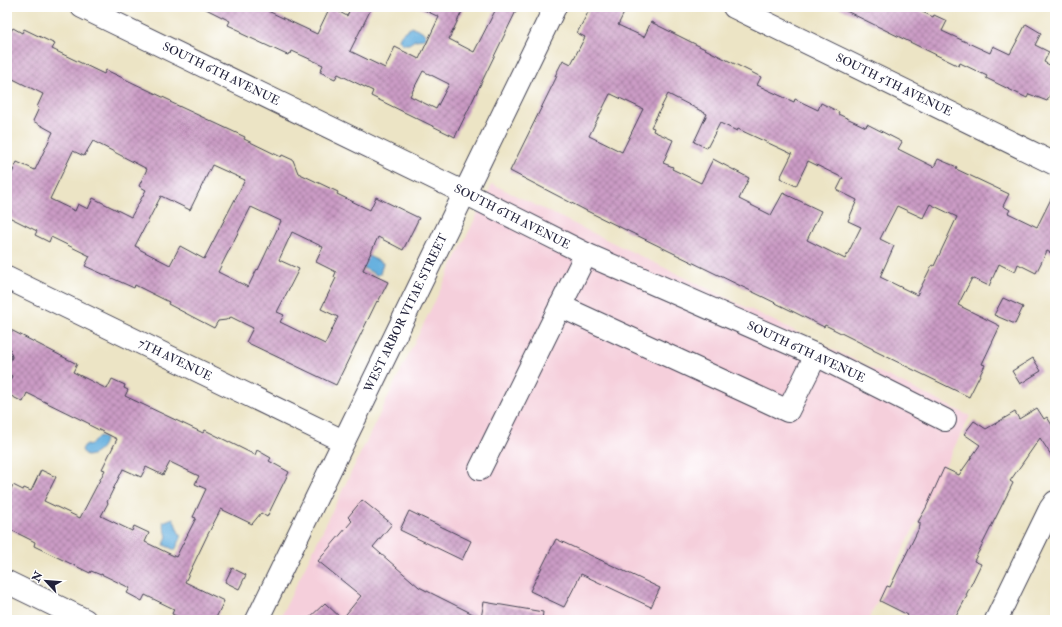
<svg xmlns="http://www.w3.org/2000/svg" width="1062" height="627" viewBox="0 0 1062 627" font-family="'IM FELL Double Pica',serif">
<style>
.built{fill:#f5cfdb}
.water{fill:#67b1df;stroke:#446a8d}
.building{fill:url(#building-cross-hatch);fill-rule:evenodd}
.lines{fill:none;stroke-linecap:round;stroke-linejoin:round}
.minor-casing{stroke:#403f50;stroke-width:24}
.minor{stroke:#fff;stroke-width:22}
.labels{text-anchor:middle;dominant-baseline:central;stroke-width:3.5;stroke-linejoin:round;paint-order:stroke}
.street-label{font-size:12px;fill:#22223b;stroke:#fff}
</style>
<defs>
<pattern id="building-cross-hatch" width="8" height="8" patternUnits="userSpaceOnUse"><rect width="8" height="8" fill="#cb9bc5"/><path d="M0 0l8 8M0 8l8-8" fill="none" stroke="#a47ea1"/></pattern>
</defs>
<rect width="100%" height="100%" fill="#fff"/>
<filter id="ink" filterUnits="userSpaceOnUse"><feTurbulence type="fractalNoise" baseFrequency=".025" numOctaves="2"/><feDisplacementMap in="SourceGraphic" scale="8" xChannelSelector="R" yChannelSelector="G"/><feConvolveMatrix kernelMatrix="1 2 1 2 8 2 1 2 1" color-interpolation-filters="sRGB"/></filter>
<filter id="wash" filterUnits="userSpaceOnUse"><feTurbulence type="fractalNoise" baseFrequency=".012" numOctaves="4" result="noise"/><feDisplacementMap in="SourceGraphic" scale="16" xChannelSelector="R" yChannelSelector="G"/><feGaussianBlur stdDeviation="0.9" result="paint"/><feColorMatrix in="noise" values="0 0 0 0 0 0 0 0 0 0 0 0 0 0 0 0 0 1.4 0 .05"/><feComposite in="paint" operator="in"/></filter>
<g filter="url(#wash)">
<rect width="100%" height="100%" fill="#ece4c5"/>
<polygon class="built" points="492,184 970,416 868,620 279,620"/>
<g class="water">
<path d="M413,27l9,4 4,5 -2,3 -9,1 -6,4h-6l-4,-4c1,-7 7,-10 14,-13z"/>
<polygon points="360,252 383,263 380,274 377,275 354,263"/>
<path d="M100,436l5,3c-1,9 -10,17 -19,17l-4,-6c4,-9 5,-3 11,-7 3,-3 3,-5 7,-7z"/>
<polygon points="173,518 181,538 175,550 164,545 167,536 163,522"/>
</g>
<g id="blocks">
<g class="building">
<path d="M202,7h68l-2,4 49,23 13,-27 17,9 4,-9h21l-22,44 35,17 10,-21 24,12 20,-42 -21,-10h46l-15,32 25,13 23,-45h21l-63,130 -84,-41 2,-5 -35,-17 -3,5 -15,-7 3,-7 -31,-14 -1,3 -2,-1 -1,2 -3,-1 -45,-21 1,-2 -13,-6 2,-4zM423,71l26,13 -13,25 -26,-13z"/>
<path d="M591,7h36l-9,18 26,12 7,-15 110,55 -4,8 37,17 1,-3 23,11 3,-7 18,9 -1,2 28,13 1,-3 35,18 -4,7 36,18 4,-8 19,8 -1,2 53,25 -6,12 7,4 -2,3 29,14 18,-36v64l-8,-4 -11,22 -18,-9 -3,8 -16,-8 -10,22 -17,-8 -14,27 42,21 -18,38 3,1 -16,32 -96,-47v-1l-48,-24 -1,2 -30,-15 -209,-102 -75,-39 47,-95h-2l8,-16 8,4 14,-27 -8,-4zM610,94h1l32,15 -21,43 -33,-16zM668,94l39,20 -13,28 13,6 13,-25 17,8 1,-2 54,25 -12,24 16,8 12,-25 35,17 -6,12 20,10 -9,21 13,6 -16,32 -38,-19 14,-29 -38,-18 -12,22 -32,-16 10,-21 -36,-19 -12,24 -29,-14 1,-2 -10,-4 10,-23 -20,-9 1,-3 -3,-1zM930,204l27,13 -23,49 -2,-1 -15,30 -37,-18 14,-31 -14,-7 17,-33 26,12z"/>
<polygon points="838,7 912,7 933,17 934,15 947,21 942,31 990,53 993,46 1010,54 1026,24 1041,33 1035,45 1049,52 1044,62 1055,68 1055,85 1047,101 1029,94 1027,98 986,78 987,76 960,63 959,66"/>
<path d="M13,28l9,5 2,-4 31,15 -3,5 52,25 2,-4 65,31 -1,1 75,35 -1,2 37,18 1,-2 11,5 5,13 40,19 -1,2 33,16 6,-13 43,21 -16,32 -25,-13 -15,33 25,12 -10,20 -1,-1 -41,84 -90,-43 7,-14 -22,-11 -5,3 -8,1 -4,7 -46,-24 1,-2 -34,-17 -1,3 -49,-22 5,-10 -39,-19 -2,5 -14,-7 2,-4 -30,-15v-32l10,-22 18,8 18,-38 -20,-11 6,-13 -2,-1 6,-13 -36,-18v-47l4,2zM93,141l54,28 -8,17 7,4 -15,27 -38,-19 -5,11 -10,-5 -3,7 -25,-12 23,-48 11,5zM212,165l33,15 -41,79 -24,-13 -10,19 -31,-16v-1l-4,-2 26,-50 29,14zM251,207l30,14 -23,49 -1,-1 -9,18 -30,-15zM292,232l31,15 -7,15 20,10 -2,5 2,1 -15,31 17,8 -13,27 -45,-22 4,-7 -7,-3 22,-43 -20,-9z"/>
<polygon points="1003,298 1023,307 1015,324 994,315"/>
<path d="M7,328l70,36 -4,8 34,17 5,-10 13,6 -1,3 4,2 -3,6 78,37 2,-3 50,25 2,-5 14,8 -2,3 20,11 -22,45 -6,-4 -9,11 -31,-15 -14,27 -22,46 39,19 -9,19h-31l-12,-6 2,-5 -29,-14 -3,6 -15,-8 3,-5 -29,-14v1l-10,-4 -1,2 -56,-27 1,-4 -28,-14v-31l6,-12 10,5 1,-2 7,3 10,-21 15,7 -12,24 36,17 25,-48 -3,-1 15,-30 -28,-14 1,-1 -63,-31 -4,9 -16,-8v-8l5,-10 -5,-3v-5l5,-11 -5,-20zM170,462l29,14 -4,8 11,5 -13,28 3,1 -20,39 -31,-15 4,-9 -15,-7 -2,5 -31,-15 7,-13 -1,-1 16,-33 18,8 5,-10 17,8z"/>
<polygon points="1033,358 1041,371 1020,384 1012,371"/>
<polygon points="1037,408 1044,419 1047,417 1055,430 1055,461 1040,438 1010,481 1013,483 974,561 981,564 966,595 967,596 954,620 905,620 908,615 880,601 887,586 890,587 920,526 920,523 918,522 926,508 944,468 959,475 980,445 964,434 974,421 986,429 1015,412 1019,419"/>
<polygon points="362,500 392,524 373,547 419,587 481,618 484,602 543,612 542,620 307,620 325,603 342,619 361,596 318,561 352,521 348,517"/>
<polygon points="409,511 471,541 462,560 400,530"/>
<polygon points="556,539 660,588 651,607 581,574 564,607 530,591"/>
<polygon points="232,568 246,575 239,589 225,582"/>
</g>
</g>
</g>
<g filter="url(#ink)">
<use href="#blocks" fill-opacity="0" stroke="#403f50" stroke-width="1"/>
<g class="lines">
<g class="minor-casing">
<g id="minor">
<polyline points="82,7 465,193 586,254 816,355 945,420"/>
<polyline points="734,7 1055,164"/>
<polyline points="7,278 343,441"/>
<polyline points="560,306 788,411 816,355"/>
<polyline points="480,469 586,254"/>
<polyline points="7,582 85,620"/>
<polyline points="257,620 555,7"/>
<polyline points="996,620 1050,509 1055,502"/>
</g>
</g>
<use href="#minor" class="minor"/>
</g>
</g>
<g class="labels">
<g class="street-label">
<text transform="translate(221 74) rotate(26)">SOUTH 6TH AVENUE</text>
<text transform="translate(894 85) rotate(26)">SOUTH 5TH AVENUE</text>
<text transform="translate(512 217) rotate(27)">SOUTH 6TH AVENUE</text>
<text transform="translate(406 313) rotate(-64)">WEST ARBOR VITAE STREET</text>
<text transform="translate(806 352) rotate(25)">SOUTH 6TH AVENUE</text>
<text transform="translate(175 360) rotate(26)">7TH AVENUE</text>
</g>
</g>
<rect width="1062" height="627" fill="none" stroke="#fff" stroke-width="24"/>
<g transform="translate(46 581) rotate(296)" stroke="#ffffff" stroke-width="3" paint-order="stroke">
<path d="M0-3L7 15L0 10L-7 15Z" fill="#22223b"/>
<text y="-6" font-size="11" font-weight="bold" text-anchor="middle" fill="#22223b">N</text>
</g>
</svg>
